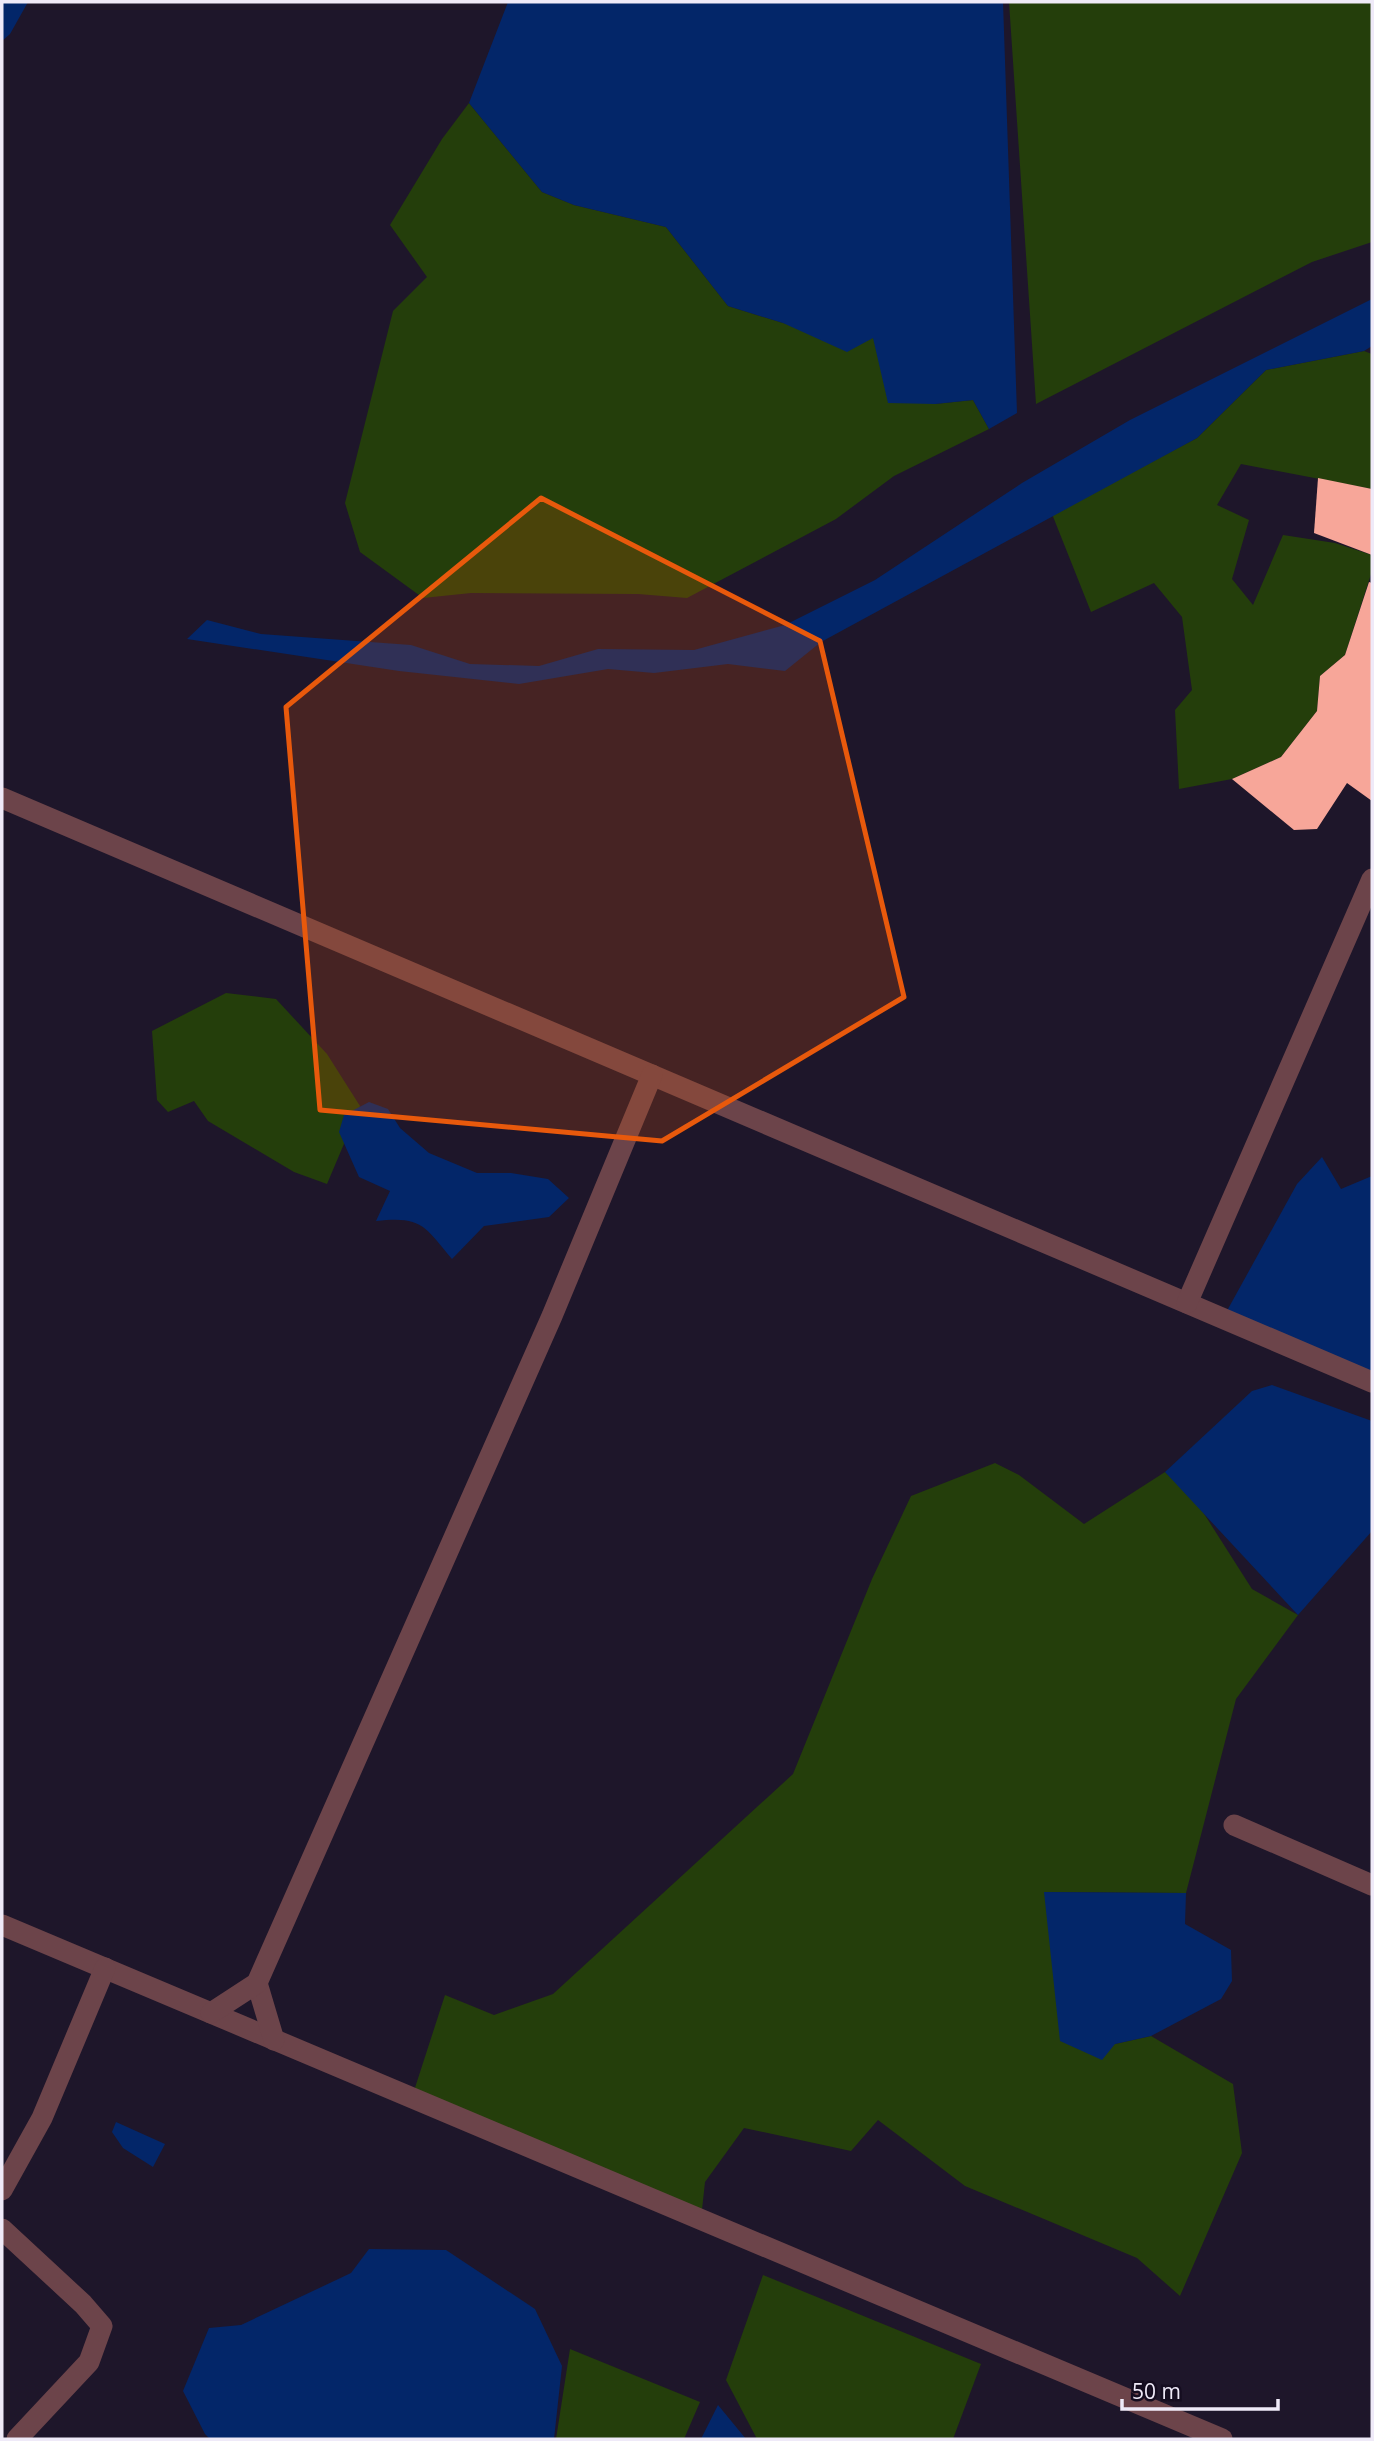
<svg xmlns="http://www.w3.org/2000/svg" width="1374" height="2441" viewBox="0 0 1374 2441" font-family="'Open Sans',sans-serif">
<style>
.green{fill:#243e0b}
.water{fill:#032669}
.building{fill:#f7a699}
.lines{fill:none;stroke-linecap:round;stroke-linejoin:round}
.minor{stroke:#6c444a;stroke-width:21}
.marked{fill:#e8590c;fill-opacity:0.2;stroke:#e8590c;stroke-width:5;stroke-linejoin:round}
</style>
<rect width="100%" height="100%" fill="#1e162a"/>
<g class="green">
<polygon points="1009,2 1372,2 1372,242 1312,262 1036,404"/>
<polygon points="469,103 542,192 574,205 666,227 728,306 783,323 873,338 935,404 973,400 989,429 894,476 836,519 687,598 638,594 471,593 423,598 360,552 345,503 393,311 427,277 390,225 442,139"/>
<polygon points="1364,351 1372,354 1372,489 1241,464 1217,505 1249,520 1232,579 1253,605 1283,535 1335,543 1372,555 1372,571 1345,655 1320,676 1317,711 1281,757 1232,779 1179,789 1175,710 1192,690 1182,617 1154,583 1091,612 1052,514 1197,438 1266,370"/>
<polygon points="226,993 276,999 327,1054 360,1106 327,1184 294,1172 208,1121 194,1101 168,1112 157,1100 152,1031"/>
<polygon points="995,1463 1019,1475 1084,1524 1165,1472 1194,1498 1252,1589 1298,1615 1236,1699 1186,1893 1045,1892 1115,2044 1151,2036 1233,2084 1242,2153 1180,2296 1137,2258 965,2186 878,2120 851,2151 744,2128 705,2182 701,2219 412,2097 445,1995 494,2015 553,1994 793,1774 872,1579 911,1496"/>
<polygon points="763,2275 981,2364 953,2439 757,2439 726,2380"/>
<polygon points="570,2349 700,2402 684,2439 556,2439"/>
</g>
<g class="water">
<polygon points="2,2 28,2 10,34 2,41"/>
<polygon points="508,2 1003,2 1017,413 989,429 973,400 935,404 888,403 873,338 847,352 783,323 728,306 666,227 574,205 542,192 469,103"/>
<polygon points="1372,299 1372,346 1364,351 1266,370 1197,438 821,642 785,671 728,664 654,673 608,669 519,684 399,671 187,639 207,620 261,634 411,645 470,664 539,666 598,649 694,650 785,625 875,580 1022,483 1130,420"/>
<path d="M369,1102l19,7 12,19 29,25 48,20h34l37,6 21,19 -20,19 -65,9 -32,33c-28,-34 -31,-43 -76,-38l14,-30 -31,-14 -20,-45 5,-17z"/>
<polygon points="1322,1157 1341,1189 1372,1176 1372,1382 1223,1318 1297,1184"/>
<polygon points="1272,1385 1372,1421 1372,1531 1298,1615 1165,1472 1252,1391"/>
<polygon points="1044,1892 1186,1893 1185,1924 1231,1950 1232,1981 1221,1999 1151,2036 1115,2044 1102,2060 1060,2041"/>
<polygon points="116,2122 165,2144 153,2167 123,2148 112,2132"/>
<polygon points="369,2249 446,2250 535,2309 562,2366 554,2439 210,2439 205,2434 183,2391 209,2328 241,2325 351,2273"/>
<polygon points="718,2405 746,2439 701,2439"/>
</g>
<g class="building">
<polygon points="1318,478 1372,489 1372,555 1314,533"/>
<polygon points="1369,582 1372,583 1372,801 1347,783 1317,829 1294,830 1232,779 1281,757 1317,711 1320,676 1345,655"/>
</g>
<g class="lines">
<g class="minor">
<polyline points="2,798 1372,1382"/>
<polyline points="1187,1303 1372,879"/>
<polyline points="1234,1825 1372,1885"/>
<polyline points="2,1925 1222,2439"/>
<polyline points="257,1983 274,2040"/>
<polyline points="211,2013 257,1983 552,1316 652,1075"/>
<polyline points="2,2190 42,2118 105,1968"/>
<polyline points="2,2229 83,2304 102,2326 89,2362 17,2439"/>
</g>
</g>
<path class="marked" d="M541,498l279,143 84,356 -242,144 -342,-31 -34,-403z"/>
<rect width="1374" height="2441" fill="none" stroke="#efeaf8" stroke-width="7"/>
<path d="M1122 2399v10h156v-10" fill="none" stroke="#efeaf8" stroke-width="3.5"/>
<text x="1132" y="2399" font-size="21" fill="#efeaf8" stroke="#150d20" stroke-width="5" paint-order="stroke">50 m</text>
</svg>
